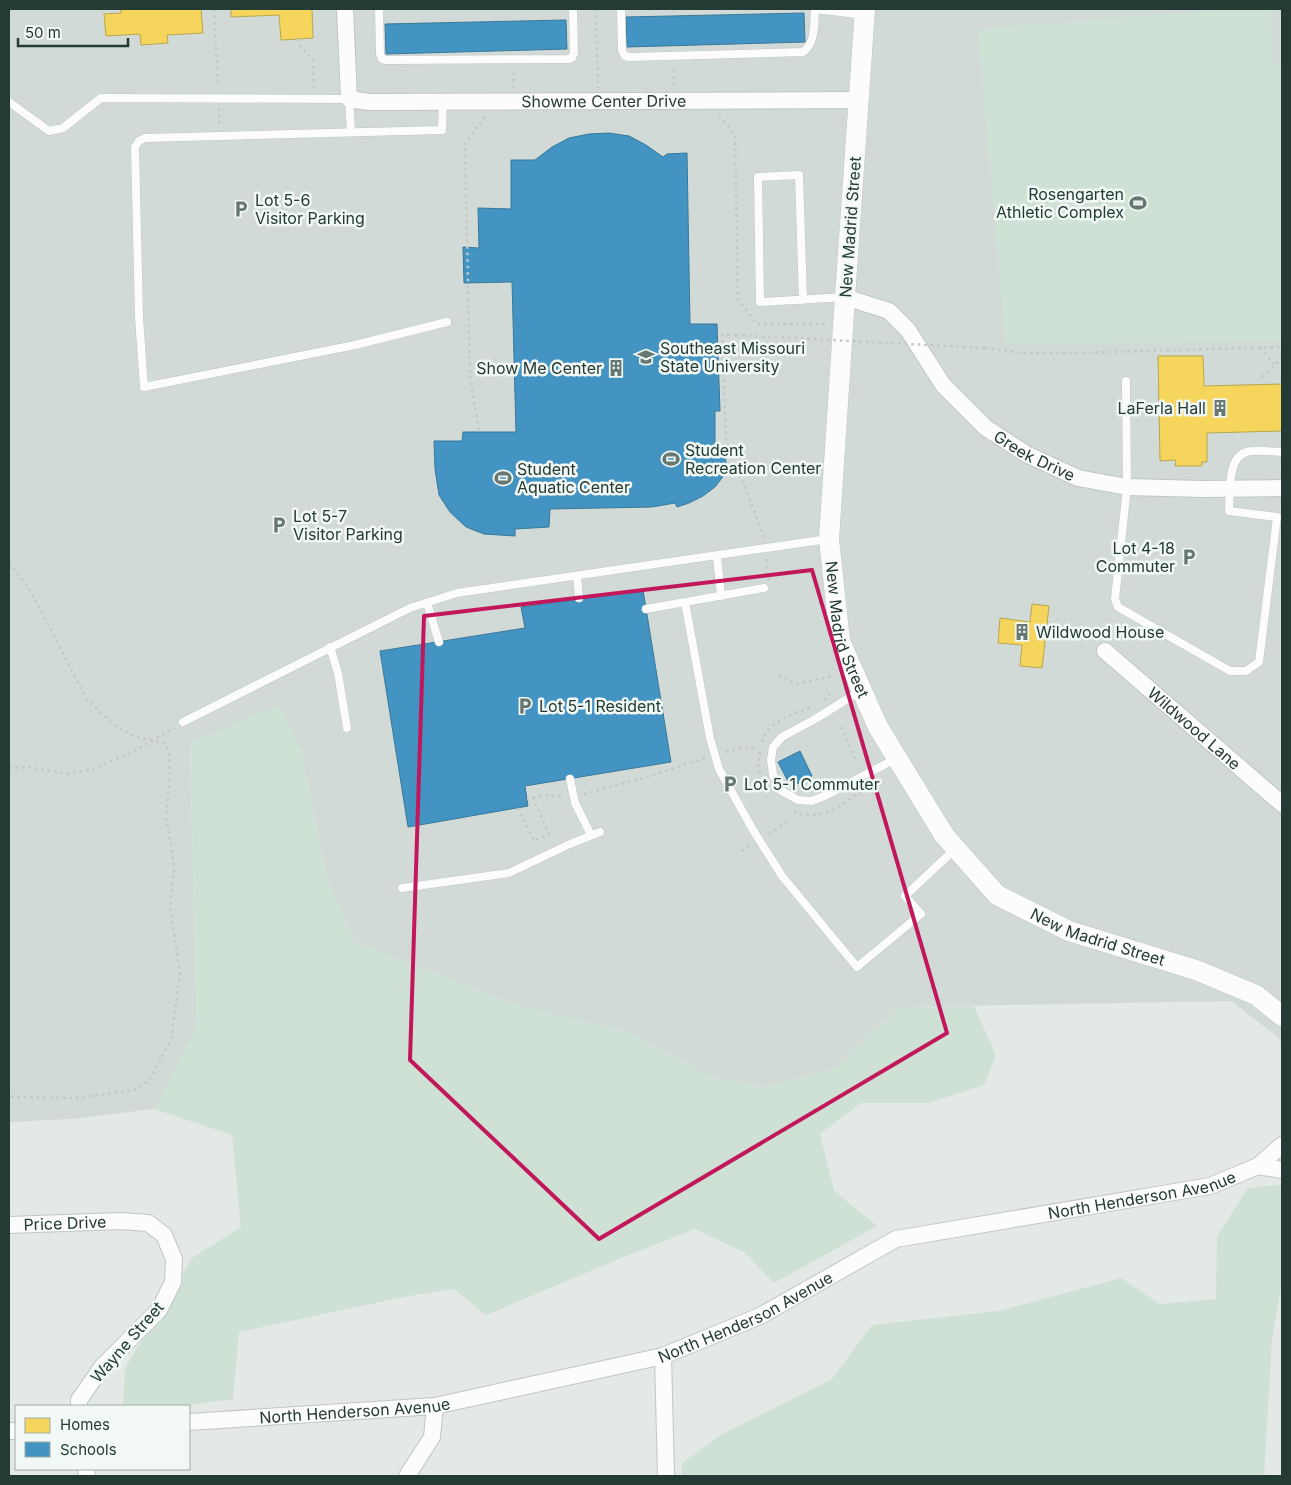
<svg xmlns="http://www.w3.org/2000/svg" width="1291" height="1485" viewBox="0 0 1291 1485" font-family="Inter,sans-serif">
<style>
.built{fill:#d2dad7}
.green{fill:#cee1d4}
.homes{fill:#f6d55c;stroke:#b7a750}
.schools{fill:#4393c3;stroke:#397998}
.lines{fill:none;stroke-linecap:round;stroke-linejoin:round}
.service-casing{stroke:#c1c6c4;stroke-width:9}
.minor-casing{stroke:#c1c6c4;stroke-width:18}
.tertiary-casing{stroke:#c1c6c4;stroke-width:21}
.path{stroke:#c1c9c5;stroke-width:2.5;stroke-dasharray:2.5 4;stroke-linecap:butt}
.service{stroke:#fbfcfb;stroke-width:8}
.minor{stroke:#fbfcfb;stroke-width:16}
.tertiary{stroke:#fbfcfb;stroke-width:20}
.path-bridge{stroke:#c1c9c5;stroke-width:2.5;stroke-dasharray:2.5 4;stroke-linecap:butt}
.marked{fill:none;stroke:#c2185b;stroke-width:4;stroke-linejoin:round}
.labels{text-anchor:middle;dominant-baseline:central;stroke-width:5;stroke-linejoin:round;paint-order:stroke}
.street-label{font-size:16px;fill:#233b34;stroke:#f2f8f5}
.poi-label{font-size:16px;fill:#233b34;stroke:#f2f8f5;text-anchor:start}
</style>
<rect width="100%" height="100%" fill="#e4e9e7"/>
<polygon class="built" points="9,9 1282,9 1282,1046 1279,1038 1231,1001 899,1007 837,1068 765,1087 711,1077 628,1032 521,1007 354,942 325,873 300,747 190,744 197,1027 154,1109 72,1119 9,1122"/>
<g class="green">
<polygon points="1231,9 1270,9 1272,62 1282,64 1282,341 1006,344 978,29"/>
<polygon points="279,705 300,747 325,873 354,942 521,1007 628,1032 711,1077 765,1087 837,1068 899,1007 974,1006 996,1055 984,1085 928,1103 861,1103 820,1134 834,1191 877,1226 774,1283 745,1253 695,1229 619,1259 486,1315 454,1289 409,1296 239,1332 233,1399 182,1406 123,1406 125,1368 192,1258 241,1227 232,1135 154,1109 197,1027 190,743"/>
<polygon points="1277,1185 1282,1186 1282,1281 1272,1340 1264,1476 682,1476 682,1463 724,1433 832,1379 872,1325 999,1311 1121,1278 1160,1304 1216,1299 1217,1236 1248,1188"/>
</g>
<g class="homes">
<polygon points="121,9 201,9 203,33 167,35 168,43 141,45 140,34 106,36 104,14 121,13"/>
<polygon points="231,9 312,9 313,38 281,40 279,15 231,17"/>
<polygon points="1158,356 1203,356 1204,386 1282,384 1282,431 1207,433 1207,462 1202,462 1202,466 1175,466 1176,460 1160,461"/>
<polygon points="1032,604 1049,606 1042,668 1020,666 1022,645 998,643 1000,618 1030,622"/>
</g>
<g class="schools">
<polygon points="804,13 805,42 627,47 626,17"/>
<polygon points="566,20 567,49 386,54 385,24"/>
<polygon points="609,133 629,136 646,145 663,157 667,154 687,153 690,324 717,324 720,411 715,411 715,442 722,449 726,461 725,474 715,487 703,496 689,503 677,507 675,503 652,507 550,509 549,527 515,529 515,536 484,534 466,527 450,512 439,495 435,469 434,441 462,441 463,432 516,432 512,282 464,283 463,247 479,248 478,208 511,209 511,160 535,160 552,147 569,138 589,134"/>
<polygon points="643,590 671,762 525,786 528,806 408,827 380,651 525,628 521,607"/>
<polygon points="800,751 812,776 791,787 778,762"/>
</g>
<g class="lines">
<g class="service-casing">
<g id="service">
<polyline points="379,9 380,54 382,59 386,60 568,59 572,58 574,53 573,9"/>
<path d="M621,9l1,41 3,6 5,1 173,-5c13,-9 11,-29 12,-43"/>
<polyline points="815,9 865,15"/>
<polyline points="9,102 49,131 63,128 101,98 349,99 351,132"/>
<polyline points="443,102 442,130 145,138 139,141 135,147 139,317 144,387 355,345 447,322"/>
<polyline points="803,300 799,175 758,177 760,302 845,297"/>
<path d="M1126,381l1,106 -12,112 3,8 112,64h16l13,-9 18,-145 -48,-6c1,-16 -2,-55 18,-59 9,-3 25,0 35,0"/>
<polyline points="717,556 721,596"/>
<polyline points="577,576 579,598"/>
<polyline points="685,602 710,738 719,769 753,830 782,876 857,967 921,914 905,896 955,849"/>
<polyline points="427,603 439,642"/>
<polyline points="646,609 764,588"/>
<polyline points="330,647 338,673 347,728"/>
<polyline points="860,691 817,718 782,737 773,747 771,760 773,775 780,790 798,800 812,801 829,794 897,758"/>
<polyline points="183,722 410,608 457,593 828,539"/>
<polyline points="570,779 575,803 591,835"/>
<polyline points="402,888 509,873 570,844 600,832"/>
</g>
</g>
<g class="minor-casing">
<g id="minor">
<path id="s1" d="M345,9l4,90 20,3 490,-2"/>
<path id="s2" d="M845,297l44,14 19,19 35,55 43,43 40,26 52,24 49,9 76,2 79,-1"/>
<path id="s3" d="M1105,651l177,153"/>
<polyline points="1258,1166 1282,1170"/>
<path id="s4" d="M9,1225l112,-4 27,2 16,12 10,24 -1,23 -14,28 -57,57 -23,33v6"/>
<polyline points="663,1356 666,1476"/>
<path id="s5" d="M189,1422l246,-16 228,-50 97,-40 136,-77 314,-53 48,-20 24,-21"/>
<polyline points="9,1431 16,1431"/>
<polyline points="86,1469 87,1476"/>
<polyline points="407,1476 432,1437 435,1406"/>
</g>
</g>
<g class="tertiary-casing">
<g id="tertiary">
<path id="s6" d="M865,9l-20,288 -16,242 11,102 38,86 66,108 53,60 72,36 127,39 60,25 26,21"/>
</g>
</g>
<g class="path">
<polyline points="214,9 218,87"/>
<polyline points="596,9 598,88"/>
<polyline points="298,39 299,45 313,60 314,89"/>
<polyline points="674,85 674,66"/>
<polyline points="513,88 514,71"/>
<polyline points="219,108 219,125"/>
<polyline points="719,116 735,134 738,299 757,324 826,324"/>
<polyline points="736,335 722,335 726,439 764,537"/>
<polyline points="985,348 1024,353 1078,353 1282,347"/>
<polyline points="1260,348 1275,365"/>
<polyline points="1262,377 1282,358"/>
<polyline points="479,430 470,377 465,143 486,116"/>
<polyline points="766,559 769,580"/>
<polyline points="9,563 26,584 47,622 87,700 118,728 134,736 164,743 169,752 170,773 166,819 171,845 174,870 170,907 180,973 171,1040 149,1081 134,1090 77,1098 9,1097"/>
<polyline points="779,675 796,684 833,676"/>
<polyline points="824,700 830,694"/>
<polyline points="841,727 857,763"/>
<path d="M762,742c8,-23 31,-27 51,-36"/>
<polyline points="726,752 740,748 757,747"/>
<polyline points="760,752 758,767 761,776"/>
<polyline points="9,768 30,767 68,774 90,770 131,753 174,728"/>
<polyline points="584,794 647,777 706,758"/>
<polyline points="533,798 548,795 564,797"/>
<polyline points="518,808 534,841 549,834 533,798 527,799"/>
<path d="M794,812c14,6 34,2 47,-6 10,-8 18,-15 31,-17"/>
<polyline points="769,834 788,821"/>
<polyline points="742,851 751,845"/>
</g>
<use href="#service" class="service"/>
<use href="#minor" class="minor"/>
<use href="#tertiary" class="tertiary"/>
<polyline class="path-bridge" points="736,335 985,348"/>
</g>
<path class="marked" d="M812,570l135,463 -348,206 -189,-179 14,-444z"/>
<defs>
<g id="stadium-bare" transform="scale(1.35)"><path d="M0-5a6.5 5 0 1 0 0 10a6.5 5 0 1 0 0-10ZM-3.5-1.8h7v3.6h-7Z" fill="#677873" stroke="#f2f8f5" stroke-width="2.5" paint-order="stroke"/></g>
<g id="parking-bare" transform="scale(1.35)"><path d="M-3.5-5.5H1a3.5 3.5 0 0 1 0 7H-1V5.5H-3.5ZM-1-3.4V-.6H.8a1.4 1.4 0 0 0 0-2.8Z" fill="#677873" stroke="#f2f8f5" stroke-width="2.5" paint-order="stroke"/></g>
<g id="university-bare" transform="scale(1.35)"><path d="M0-5L7-2L0 1L-7-2ZM-4 1L0 2.5L4 1V4Q0 6-4 4Z" fill="#677873" stroke="#f2f8f5" stroke-width="2.5" paint-order="stroke"/></g>
<g id="building-bare" transform="scale(1.35)"><path d="M-4-6H4V6H1V3H-1V6H-4ZM-2.5-4.3h1.7v1.8h-1.7ZM.8-4.3h1.7v1.8H.8ZM-2.5-1h1.7V.8h-1.7ZM.8-1h1.7V.8H.8Z" fill="#677873" stroke="#f2f8f5" stroke-width="2.5" paint-order="stroke"/></g>
</defs>
<g fill-rule="evenodd">
<use href="#stadium-bare" x="1138" y="203"/>
<use href="#parking-bare" x="241" y="209"/>
<use href="#university-bare" x="646" y="357"/>
<use href="#building-bare" x="616" y="368"/>
<use href="#building-bare" x="1220" y="408"/>
<use href="#stadium-bare" x="671" y="459"/>
<use href="#stadium-bare" x="503" y="478"/>
<use href="#parking-bare" x="279" y="525"/>
<use href="#parking-bare" x="1189" y="557"/>
<use href="#building-bare" x="1022" y="632"/>
<use href="#parking-bare" x="525" y="706"/>
<use href="#parking-bare" x="730" y="784"/>
</g>
<g class="labels">
<g class="street-label">
<text stroke="none"><textPath href="#s1" startOffset="345">Showme Center Drive</textPath></text>
<text transform="translate(850 227) rotate(-86)">New Madrid Street</text>
<text stroke="none"><textPath href="#s2" startOffset="255">Greek Drive</textPath></text>
<text stroke="none"><textPath href="#s6" startOffset="624">New Madrid Street</textPath></text>
<text stroke="none"><textPath href="#s3" startOffset="118">Wildwood Lane</textPath></text>
<text stroke="none"><textPath href="#s6" startOffset="1044">New Madrid Street</textPath></text>
<text stroke="none"><textPath href="#s5" startOffset="991">North Henderson Avenue</textPath></text>
<text stroke="none"><textPath href="#s4" startOffset="56">Price Drive</textPath></text>
<text stroke="none"><textPath href="#s5" startOffset="571">North Henderson Avenue</textPath></text>
<text transform="translate(127 1342) rotate(-49)">Wayne Street</text>
<text stroke="none"><textPath href="#s5" startOffset="166">North Henderson Avenue</textPath></text>
</g>
<g class="poi-label">
<text x="1124" y="194" text-anchor="end">Rosengarten<tspan x="1124" dy="18">Athletic Complex</tspan></text>
<text x="255" y="200">Lot 5-6<tspan x="255" dy="18">Visitor Parking</tspan></text>
<text x="660" y="348">Southeast Missouri<tspan x="660" dy="18">State University</tspan></text>
<text x="602" y="368" text-anchor="end">Show Me Center</text>
<text x="1206" y="408" text-anchor="end">LaFerla Hall</text>
<text x="685" y="450">Student<tspan x="685" dy="18">Recreation Center</tspan></text>
<text x="517" y="469">Student<tspan x="517" dy="18">Aquatic Center</tspan></text>
<text x="293" y="516">Lot 5-7<tspan x="293" dy="18">Visitor Parking</tspan></text>
<text x="1175" y="548" text-anchor="end">Lot 4-18<tspan x="1175" dy="18">Commuter</tspan></text>
<text x="1036" y="632">Wildwood House</text>
<text x="539" y="706">Lot 5-1 Resident</text>
<text x="744" y="784">Lot 5-1 Commuter</text>
</g>
</g>
<rect width="1291" height="1485" fill="none" stroke="#233b34" stroke-width="20"/>
<rect x="15" y="1405" width="175" height="65" fill="#f2f8f5" stroke="#9faca8"/>
<rect x="25" y="1418" width="25" height="15" fill="#f6d55c" stroke="#9faca8"/>
<text x="60" y="1430" font-size="15" fill="#233b34">Homes</text>
<rect x="25" y="1442" width="25" height="15" fill="#4393c3" stroke="#9faca8"/>
<text x="60" y="1455" font-size="15" fill="#233b34">Schools</text>
<path d="M18 38v8h110v-8" fill="none" stroke="#233b34" stroke-width="2.5"/>
<text x="25" y="38" font-size="15" fill="#233b34" stroke="#f2f8f5" stroke-width="4" paint-order="stroke">50 m</text>
</svg>
